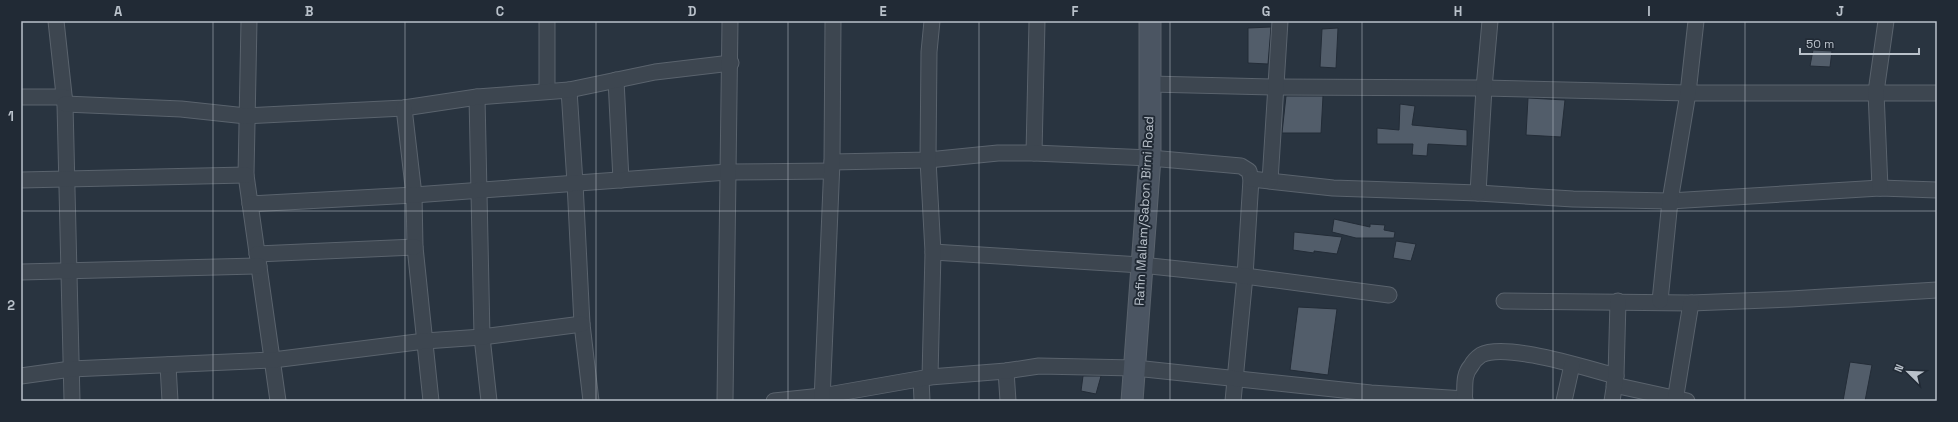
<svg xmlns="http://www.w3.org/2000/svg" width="1958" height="422" viewBox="0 0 1958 422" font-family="'Space Grotesk',sans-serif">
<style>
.building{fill:#525d6a;stroke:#232c37}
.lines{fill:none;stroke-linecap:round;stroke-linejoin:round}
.street-casing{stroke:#5a636d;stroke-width:17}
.secondary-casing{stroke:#5a636d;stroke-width:23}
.street{stroke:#3d4650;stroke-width:15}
.secondary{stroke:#4b5562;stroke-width:21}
.grid{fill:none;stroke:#b9c1ca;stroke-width:1;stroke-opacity:0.55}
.labels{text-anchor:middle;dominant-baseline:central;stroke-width:4;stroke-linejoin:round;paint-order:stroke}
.street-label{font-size:13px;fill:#b9c1ca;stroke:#212a35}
.neatline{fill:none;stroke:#b9c1ca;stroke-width:1.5}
.grid-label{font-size:13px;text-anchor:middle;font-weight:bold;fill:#b9c1ca}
</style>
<rect width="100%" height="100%" fill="#293440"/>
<g class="building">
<polygon points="1271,27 1268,64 1248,63 1248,28"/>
<polygon points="1338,28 1336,68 1320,67 1322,29"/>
<polygon points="1813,50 1832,51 1830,67 1810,66"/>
<polygon points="1286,96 1323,96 1321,133 1282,133"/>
<polygon points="1528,98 1565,100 1561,137 1526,135"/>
<polygon points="1400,104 1415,106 1412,125 1467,130 1467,146 1428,144 1427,156 1412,155 1413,144 1377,144 1377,128 1399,130"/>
<polygon points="1334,219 1370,227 1370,224 1385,225 1384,230 1395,232 1394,238 1356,238 1332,232"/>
<polygon points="1294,232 1342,237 1337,254 1314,251 1314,253 1293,250"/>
<polygon points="1396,241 1416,244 1411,261 1393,258"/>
<polygon points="1298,307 1337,309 1328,375 1290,370"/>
<polygon points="1850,362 1872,365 1865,401 1843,401"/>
<polygon points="1083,376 1101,376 1096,394 1081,391"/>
</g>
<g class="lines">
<g class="street-casing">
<g id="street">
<polyline points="56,21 65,104 72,401"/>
<polyline points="249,21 246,175 278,401"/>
<polyline points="616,80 621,180"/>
<polyline points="1150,84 1275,87 1484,88 1688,93 1937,93"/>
<polyline points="569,90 575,183 582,324 591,401"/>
<polyline points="547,91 547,21"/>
<polyline points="21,97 64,97"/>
<polyline points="477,97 482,337 489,401"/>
<polyline points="65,104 181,109 246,116 404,108 477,97 569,90 655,72 731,63"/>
<polyline points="404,108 414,195 415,247 431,401"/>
<polyline points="1034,153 1037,21"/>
<polyline points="832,162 928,160 998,153 1034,153 1150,158 1241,166 1249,171 1251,179 1245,276 1233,401"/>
<polyline points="1251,179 1333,188 1478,193 1573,199 1670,201 1880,188 1937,190"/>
<polyline points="21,180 246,175"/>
<polyline points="1270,181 1280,21"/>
<polyline points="1880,188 1876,92 1886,21"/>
<polyline points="1478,193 1484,88 1490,21"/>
<polyline points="250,204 414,195 728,172 831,171"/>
<polyline points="933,252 1141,265 1245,276 1389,295"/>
<polyline points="257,254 415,247"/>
<polyline points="21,272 259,266"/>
<polyline points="1504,301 1691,303 1791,299 1937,290"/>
<polyline points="1660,301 1670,201 1688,93 1696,21"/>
<polyline points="168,365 170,401"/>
<polyline points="1006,371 1008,401"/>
<polyline points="21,376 71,369 273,360 425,341 482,337 582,324"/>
<polyline points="930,377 933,252 928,160 929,52 932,21"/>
<polyline points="921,379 922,401"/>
<polyline points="1614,385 1687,401"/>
<polyline points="725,401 730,21"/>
<polyline points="774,401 822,396 930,377 1006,371 1039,366 1135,368 1371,393 1465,399"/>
<polyline points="822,401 832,162 833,21"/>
<path d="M1464,401c2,-12 -2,-25 7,-35 2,-4 7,-9 10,-11 25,-13 107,14 135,21"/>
<polyline points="1564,401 1572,365"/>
<polyline points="1612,401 1616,376 1618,301"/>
<polyline points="1675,401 1691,303"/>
</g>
</g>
<g class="secondary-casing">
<polyline id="secondary" points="1132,401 1150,158 1150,21"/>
</g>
<use href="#street" class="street"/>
<use href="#secondary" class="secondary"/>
</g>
<path class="grid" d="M213,21v380M405,21v380M596,21v380M788,21v380M979,21v380M1170,21v380M1362,21v380M1553,21v380M1745,21v380M21,211h1916"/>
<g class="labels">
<g class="street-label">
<text transform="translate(1144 211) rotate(-87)">Rafin Mallam/Sabon Birni Road</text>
</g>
</g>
<rect width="1958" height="422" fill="none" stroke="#212a35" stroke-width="44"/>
<g transform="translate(1908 372) rotate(293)" stroke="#212a35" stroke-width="3" paint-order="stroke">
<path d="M0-3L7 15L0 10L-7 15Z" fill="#b9c1ca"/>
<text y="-6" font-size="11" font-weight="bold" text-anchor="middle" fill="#b9c1ca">N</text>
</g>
<path d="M1800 48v6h119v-6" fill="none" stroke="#b9c1ca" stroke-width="2"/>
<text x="1806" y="48" font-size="12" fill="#b9c1ca" stroke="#212a35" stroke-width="3" paint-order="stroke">50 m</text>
<rect x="22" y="22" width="1914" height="378" class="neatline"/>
<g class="grid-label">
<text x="118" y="16">A</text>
<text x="309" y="16">B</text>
<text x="500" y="16">C</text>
<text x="692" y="16">D</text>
<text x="883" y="16">E</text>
<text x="1075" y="16">F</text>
<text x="1266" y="16">G</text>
<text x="1458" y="16">H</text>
<text x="1649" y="16">I</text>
<text x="1840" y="16">J</text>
<text x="11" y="121">1</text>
<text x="11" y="310">2</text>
</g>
</svg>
